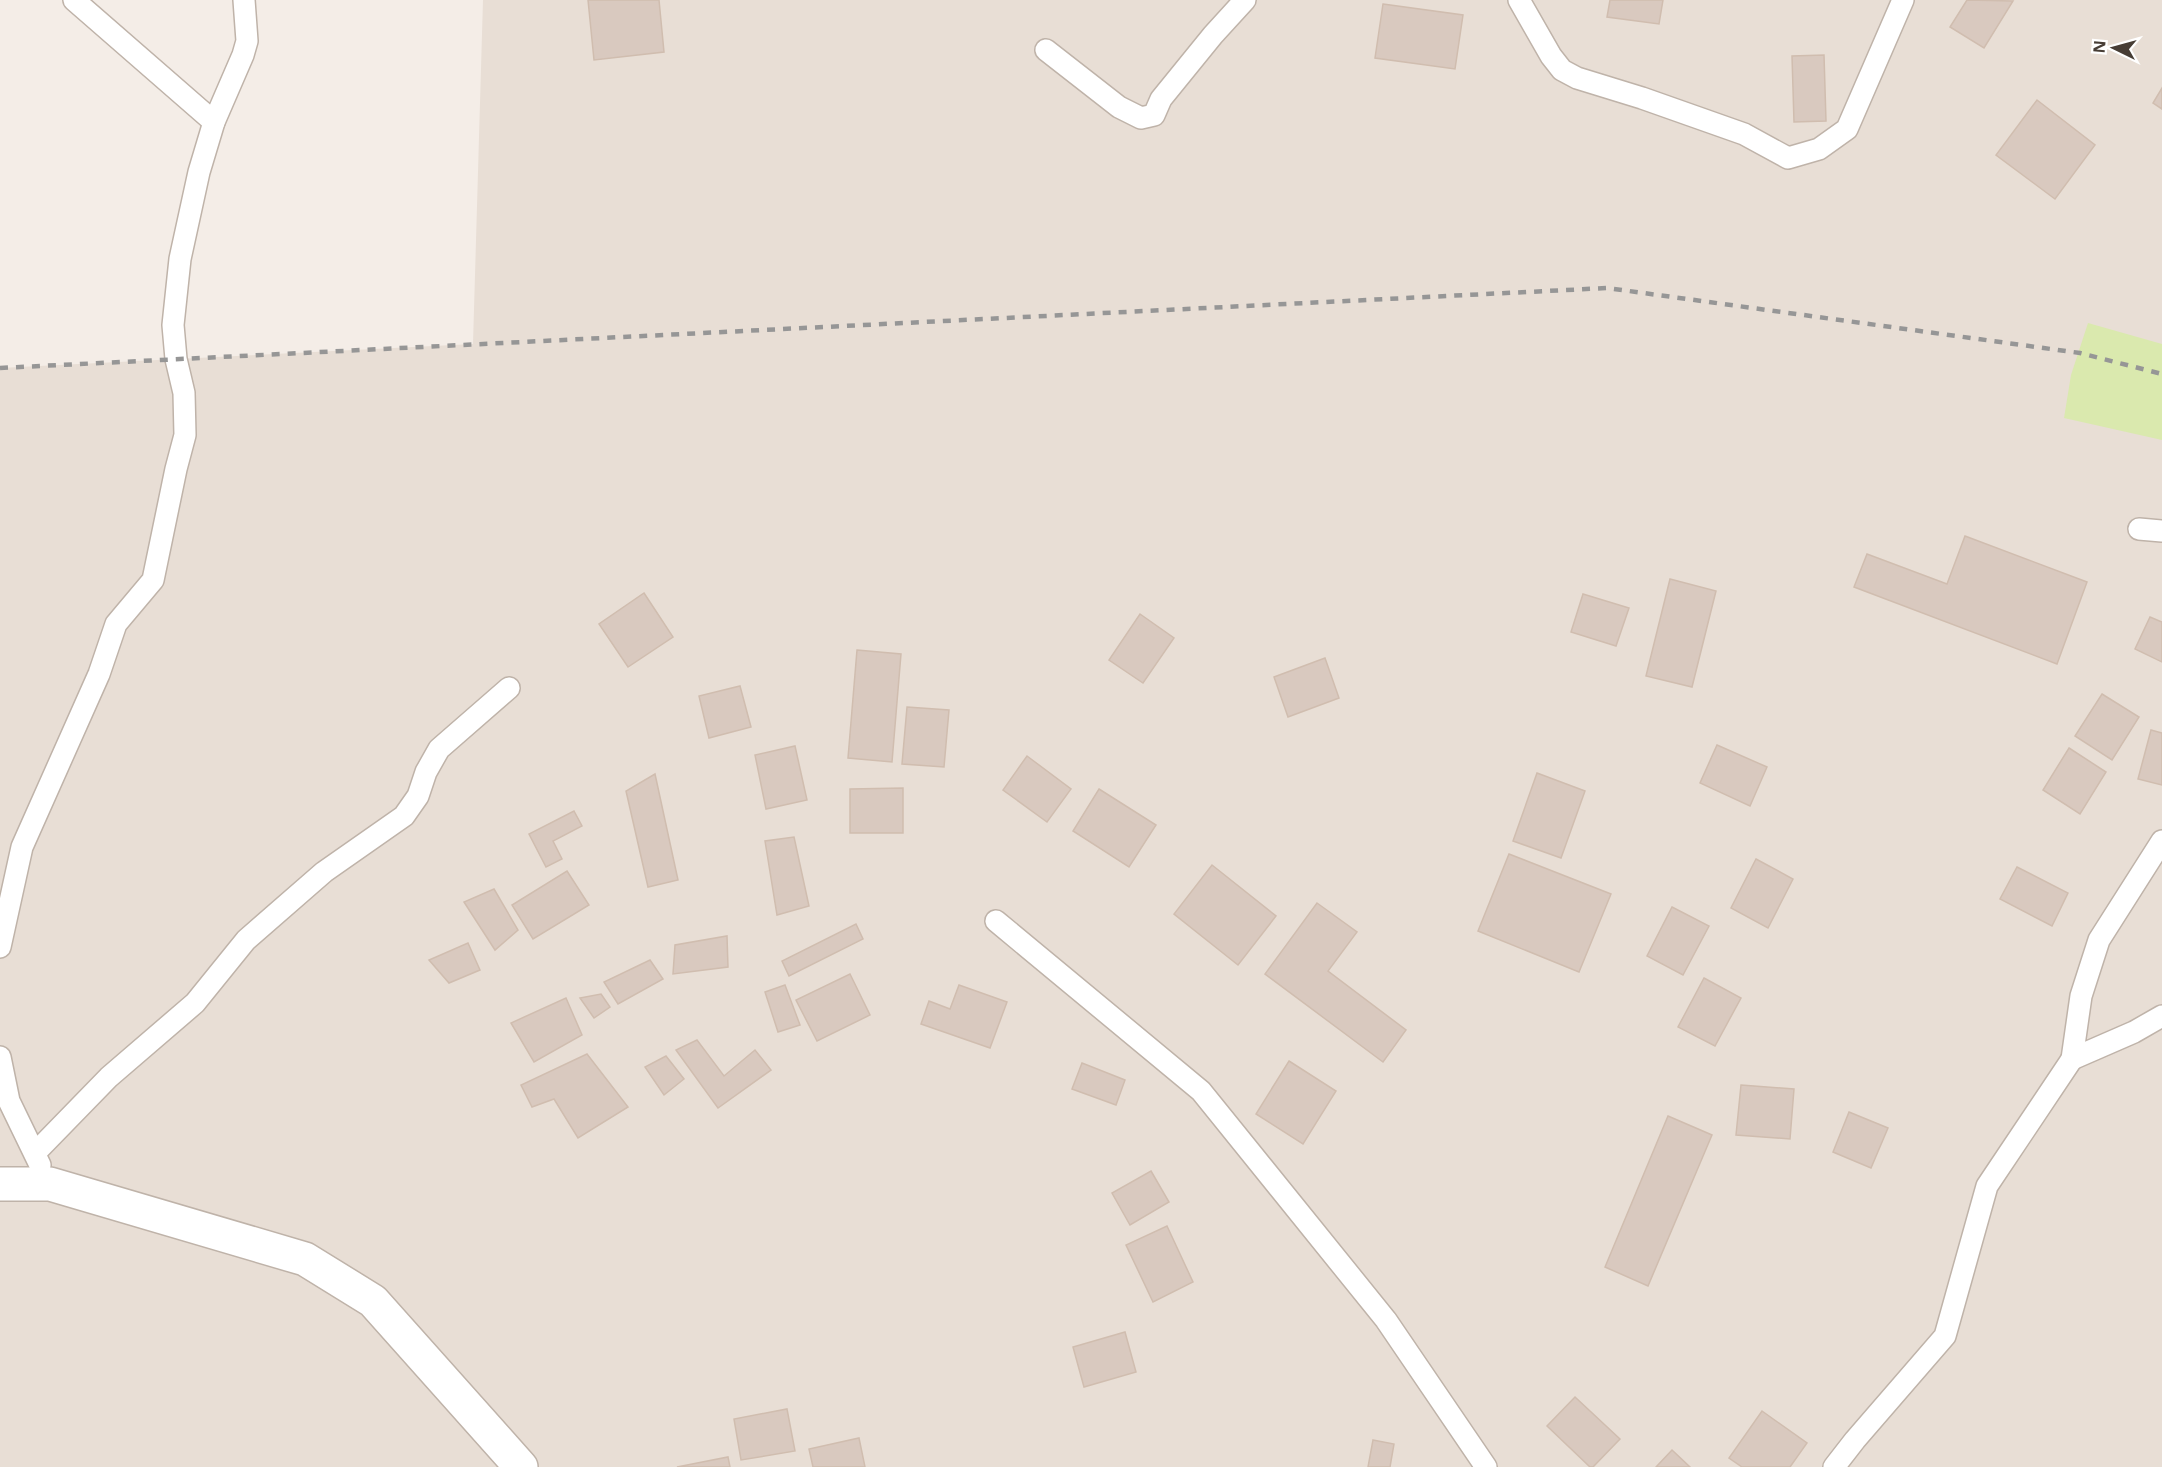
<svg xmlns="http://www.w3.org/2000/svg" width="2162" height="1467" viewBox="0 0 2162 1467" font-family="'Noto Sans',sans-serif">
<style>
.residential{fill:#e8ded5}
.green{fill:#dae9ae}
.building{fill:#d9c9bf;stroke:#d0bdaf;stroke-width:1.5}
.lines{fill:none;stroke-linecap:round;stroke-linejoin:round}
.lane-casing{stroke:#bfb3a9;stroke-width:24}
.street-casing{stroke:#bfb3a9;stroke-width:36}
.lane{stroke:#fff;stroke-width:21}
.street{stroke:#fff;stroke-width:33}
.rail{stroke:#969696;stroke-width:4.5;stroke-dasharray:8 8;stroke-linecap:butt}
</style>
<rect width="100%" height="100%" fill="#f4ede7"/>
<polygon class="residential" points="483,0 2162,0 2162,1467 0,1467 0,368 473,344"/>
<polygon class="green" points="2088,323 2162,344 2162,440 2064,418 2071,375"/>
<g class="building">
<polygon points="588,0 659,0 664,52 594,60"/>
<polygon points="1610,0 1663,0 1659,24 1607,17"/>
<polygon points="1967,0 2013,1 1984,48 1950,27"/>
<polygon points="1383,4 1463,15 1455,69 1375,58"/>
<polygon points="1824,55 1826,121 1794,122 1792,56"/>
<polygon points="2162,88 2162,109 2153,103"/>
<polygon points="2037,100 2095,145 2055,199 1996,155"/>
<polygon points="1965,536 2087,582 2057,664 1854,587 1867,554 1947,584"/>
<polygon points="1670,579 1716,591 1692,687 1646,676"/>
<polygon points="644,593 673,637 628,667 599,624"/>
<polygon points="1583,594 1629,608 1616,646 1571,632"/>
<polygon points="1140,614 1174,638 1143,683 1109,660"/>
<polygon points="2150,617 2162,622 2162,662 2135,649"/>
<polygon points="857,650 901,654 892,762 848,758"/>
<polygon points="1325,658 1339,698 1288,717 1274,677"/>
<polygon points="740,686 751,727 709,738 699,696"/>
<polygon points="2102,694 2139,717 2112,760 2075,736"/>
<polygon points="907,707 949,710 944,767 902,764"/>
<polygon points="2151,730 2162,733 2162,785 2138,779"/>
<polygon points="1717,745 1767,767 1750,806 1700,783"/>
<polygon points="795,746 807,800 766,809 755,755"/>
<polygon points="2069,748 2106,772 2080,814 2043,790"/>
<polygon points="1027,756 1071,789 1047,822 1003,790"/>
<polygon points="1537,773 1585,791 1561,858 1513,841"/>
<polygon points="655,774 678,880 648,887 626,791"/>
<polygon points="903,788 903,833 850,833 850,789"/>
<polygon points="1099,789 1156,825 1129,867 1073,831"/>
<polygon points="574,811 582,826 553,841 562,859 546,867 529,834"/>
<polygon points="794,837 809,906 777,915 765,841"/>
<polygon points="1509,854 1611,894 1579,972 1478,931"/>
<polygon points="1756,859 1793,879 1768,928 1731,908"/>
<polygon points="1212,865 1276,916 1238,965 1174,914"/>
<polygon points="2017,867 2068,893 2052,926 2000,899"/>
<polygon points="567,871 589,905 533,939 512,905"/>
<polygon points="494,889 518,930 495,950 464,902"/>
<polygon points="1317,903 1357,932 1328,971 1406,1030 1383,1062 1265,974"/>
<polygon points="1672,907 1709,926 1683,975 1647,956"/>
<polygon points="856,924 863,939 789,976 782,961"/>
<polygon points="727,936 728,967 673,974 675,945"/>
<polygon points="468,943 480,970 449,983 429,960"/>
<polygon points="650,960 663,979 618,1004 604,982"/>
<polygon points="850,974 870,1015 817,1041 796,1000"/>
<polygon points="1704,978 1741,998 1715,1046 1678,1027"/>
<polygon points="785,985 800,1025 778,1032 765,992"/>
<polygon points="959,985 1007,1002 990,1048 921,1024 929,1001 950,1009"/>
<polygon points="601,994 610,1007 594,1018 580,998"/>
<polygon points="566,998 582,1035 534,1062 511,1023"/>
<polygon points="697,1040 724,1076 755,1050 771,1070 718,1108 676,1050"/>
<polygon points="587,1054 628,1107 578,1138 554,1099 532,1107 521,1085"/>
<polygon points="666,1056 684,1079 664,1095 645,1067"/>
<polygon points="1289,1061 1336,1091 1303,1144 1256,1114"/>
<polygon points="1082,1063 1125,1080 1116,1105 1072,1089"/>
<polygon points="1741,1085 1794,1089 1790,1139 1736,1135"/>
<polygon points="1849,1112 1888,1128 1871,1168 1833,1152"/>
<polygon points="1668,1116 1712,1135 1648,1286 1605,1267"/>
<polygon points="1151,1171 1169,1202 1130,1225 1112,1193"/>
<polygon points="1167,1226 1193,1282 1153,1302 1126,1245"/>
<polygon points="1125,1332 1136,1372 1084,1387 1073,1347"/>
<polygon points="1575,1397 1620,1439 1593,1467 1590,1467 1547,1426"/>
<polygon points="787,1409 795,1451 741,1460 734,1419"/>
<polygon points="1762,1411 1807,1443 1790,1467 1742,1467 1729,1458"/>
<polygon points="859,1438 865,1467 813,1467 809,1449"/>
<polygon points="1373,1440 1394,1444 1390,1467 1368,1467"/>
<polygon points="1672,1450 1690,1467 1656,1467"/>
<polygon points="728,1457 730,1467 677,1467"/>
</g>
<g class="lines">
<g class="lane-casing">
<g id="lane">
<polyline points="74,0 214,122"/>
<polyline points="1519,0 1551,56 1562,70 1577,78 1642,98 1744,134 1788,158 1819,149 1847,129 1903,0"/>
<polyline points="1046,50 1119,107 1141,118 1154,115 1161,99 1213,35 1245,0"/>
<polyline points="2139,529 2162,531"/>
<polyline points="2162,841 2099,940 2081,996 2072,1059 2134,1032 2162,1016"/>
<polyline points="996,921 1201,1091 1386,1320 1486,1467"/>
<polyline points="0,947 22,847 99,674 116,624 153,580 176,469 185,435 184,393 176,359 173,325 180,259 199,172 214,122 243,55 247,41 244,0"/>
<polyline points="0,1057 9,1101 40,1165"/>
<polyline points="35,1153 109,1077 195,1003 246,940 324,872 404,816 418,796 426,772 439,749 509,688"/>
<polyline points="1834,1467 1855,1440 1945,1336 1987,1186 2072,1059"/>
</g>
</g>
<g class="street-casing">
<polyline id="street" points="0,1184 50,1184 305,1259 373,1301 521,1467"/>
</g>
<use href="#lane" class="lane"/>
<use href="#street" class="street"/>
<polyline class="rail" points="0,368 1607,288 2080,353 2162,374"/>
</g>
<g transform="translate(2114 48) rotate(275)" stroke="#ffffff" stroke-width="4.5" paint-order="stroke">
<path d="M0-4.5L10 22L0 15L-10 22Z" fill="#473d35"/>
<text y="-9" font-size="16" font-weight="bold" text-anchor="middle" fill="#473d35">N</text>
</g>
</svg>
